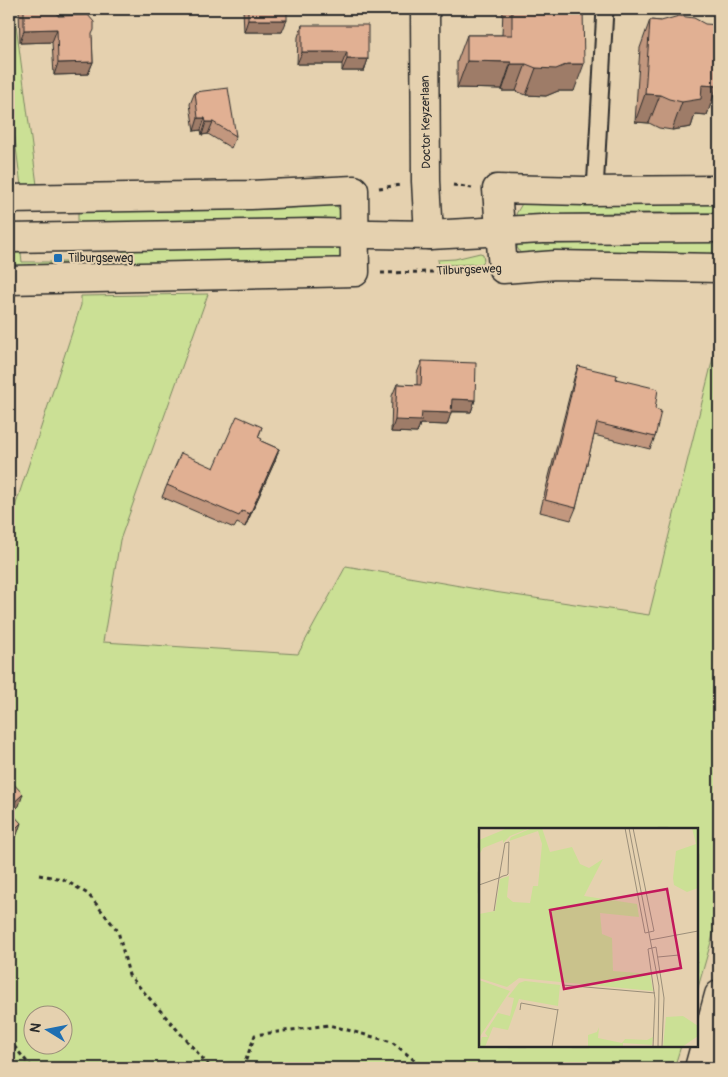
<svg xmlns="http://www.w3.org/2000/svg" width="728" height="1077" viewBox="0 0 728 1077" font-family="Pangolin,sans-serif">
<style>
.green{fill:#cbe095;stroke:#7b8660;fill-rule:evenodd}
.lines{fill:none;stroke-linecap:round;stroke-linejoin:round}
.service-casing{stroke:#2b2b2b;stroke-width:19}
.minor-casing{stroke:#2b2b2b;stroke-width:31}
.tertiary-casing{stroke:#2b2b2b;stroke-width:31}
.path{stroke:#2b2b2b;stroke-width:3;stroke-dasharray:4 4;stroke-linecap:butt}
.service{stroke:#e5d1af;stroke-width:15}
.minor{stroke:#e5d1af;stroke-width:28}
.tertiary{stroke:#e5d1af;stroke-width:28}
.wall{fill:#c2977e;stroke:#2b2b2b}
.shaded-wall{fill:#9e7b67;stroke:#2b2b2b}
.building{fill:#e1b093;stroke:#2b2b2b}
.poi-dot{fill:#1f6fb2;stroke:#e5d1af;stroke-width:2}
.labels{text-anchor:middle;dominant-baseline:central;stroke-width:4;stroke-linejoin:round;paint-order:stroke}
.street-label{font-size:12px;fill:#2b2b2b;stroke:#e5d1af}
.poi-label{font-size:12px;fill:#2b2b2b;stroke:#e5d1af;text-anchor:start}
.inset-road{fill:none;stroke:#9b8f7a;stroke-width:1}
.view{fill:#c2185b;fill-opacity:0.15;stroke:#c2185b;stroke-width:2.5}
.inset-edge{fill:none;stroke:#2b2b2b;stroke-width:2.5}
</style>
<rect width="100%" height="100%" fill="#e5d1af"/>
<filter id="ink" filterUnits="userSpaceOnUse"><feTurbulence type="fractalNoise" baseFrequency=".02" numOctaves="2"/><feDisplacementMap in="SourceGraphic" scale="10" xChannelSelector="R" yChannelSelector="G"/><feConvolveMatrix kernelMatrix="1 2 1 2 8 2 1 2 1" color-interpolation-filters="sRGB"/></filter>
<g filter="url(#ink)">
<g class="green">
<polygon points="9,9 14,9 37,185 21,186 9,93"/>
<path d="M331,201c6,5 12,10 9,18l-17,-1 -245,5v-11l198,-3 43,-3z"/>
<polygon points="523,202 599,205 719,203 719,213 610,213 517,216 516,214"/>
<polygon points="719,242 719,254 584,251 522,257 517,247 518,244 538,243 539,244"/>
<polygon points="324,246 342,248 341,255 337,262 80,272 80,261 122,261 123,251"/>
<polygon points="9,253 21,253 22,262 68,262 68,272 9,266"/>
<polygon points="480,253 483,254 484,261 481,264 439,265 438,264 437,260 455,259"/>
<path d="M208,294l-88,246 -17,102 195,12 48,-88 148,26 155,23 70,-281v580l-22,77v-161h-217v216h201l-7,22h-665v-543l72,-220v-9zM32,1014h30v30h-30z"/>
</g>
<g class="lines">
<g class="service-casing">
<polyline id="service" points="595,191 605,9"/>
</g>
<g class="minor-casing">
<g id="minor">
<polyline points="425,9 426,181 429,235"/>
<polyline points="719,190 584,191 497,189 503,269 556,265 719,268"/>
<polyline points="9,199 251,195 354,190 355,272 9,280"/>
<polyline points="699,1068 719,995"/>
</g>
</g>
<g class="tertiary-casing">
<polyline id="tertiary" points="9,238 315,233 429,235 542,229 719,228"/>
</g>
<g class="path">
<polyline points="453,185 472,188"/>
<polyline points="379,188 400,185"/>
<polyline points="381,273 477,271"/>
<polyline points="39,875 63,879 88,894 118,931 129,975 211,1068"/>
<polyline points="9,1040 32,1068"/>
<polyline points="243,1068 255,1035 329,1025 392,1042 424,1068"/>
</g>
<use href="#service" class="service"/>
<use href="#minor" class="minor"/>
<use href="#tertiary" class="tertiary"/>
</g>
<g class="wall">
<polygon points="19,9 58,9 58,16 92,37 93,62 88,74 54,75 52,42 20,43"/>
<polygon points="243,9 287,9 282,32 244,32"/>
<polygon points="503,9 583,9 574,91 558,91 546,96 526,95 516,91 502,91 502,89 457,88 457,62 467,35 502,35"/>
<polygon points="650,20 661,21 717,86 707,115 695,114 691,127 672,130 659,128 649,123 635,122 640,48"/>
<polygon points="302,25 368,59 364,71 342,71 342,64 297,64 298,37"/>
<polygon points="195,92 236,136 231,148 208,134 202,135 201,130 194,131 190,104"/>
<polygon points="422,361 475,400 471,412 451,412 447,425 420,424 417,433 391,432 392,396 397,384 417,385 417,373"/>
<polygon points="578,366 616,379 655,409 655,437 650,449 594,435 576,508 571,520 540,512 574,378"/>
<polygon points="262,427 258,438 261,441 279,449 275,461 245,527 237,523 234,528 162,497 167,485 214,468"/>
</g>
<g class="shaded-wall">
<polygon points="248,20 287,20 282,32 244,32"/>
<polygon points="57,29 52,42 20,43 24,30"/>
<polygon points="302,52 347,52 342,64 297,64"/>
<polygon points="347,59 368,59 364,71 342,71"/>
<polygon points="467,61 511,62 502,89 457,88"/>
<polygon points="93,62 88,74 54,75 58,63"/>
<polygon points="511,64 526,64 516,91 502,91"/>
<polygon points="568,64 584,64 574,91 558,91 546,96 526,95 536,68"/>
<polygon points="702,85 717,86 707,115 695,114 691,127 672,130 682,102"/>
<polygon points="645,94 660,95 649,123 635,122"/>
<polygon points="198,118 205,118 201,130 194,131"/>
<polygon points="206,122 213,122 208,134 202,135"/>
<polygon points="452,399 475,400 471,412 447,411"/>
<polygon points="422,412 451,413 447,425 420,424 417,433 391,432 395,420"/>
<polygon points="279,449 275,461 245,527 250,514"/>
<polygon points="23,794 19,806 9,815 9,807"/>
<polygon points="21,823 17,835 9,843 9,835"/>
</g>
<g class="building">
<polygon points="24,9 58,9 58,16 88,15 94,22 94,30 92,34 93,62 58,63 57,29 24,30"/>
<rect x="248" y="9" width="39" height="11"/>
<polygon points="512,9 583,9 584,64 568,64 556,69 536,68 526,64 511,64 511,62 467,61 467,35 512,35"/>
<polygon points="679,16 694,18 705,24 719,25 719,57 717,86 702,85 701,99 682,102 669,99 660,95 645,94 650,20 661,21"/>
<polygon points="302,25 368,25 368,59 347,59 347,52 302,52"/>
<polygon points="228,88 236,136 213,122 206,122 205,118 198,118 195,92"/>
<polygon points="422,361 476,363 475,400 452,399 451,413 422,412 421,421 395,420 397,384 421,385"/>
<polygon points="578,366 617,375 616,379 658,389 655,409 661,411 655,437 597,423 576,508 545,500"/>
<polygon points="237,416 262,427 258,437 262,439 261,441 279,449 250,514 242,511 239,516 167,485 181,453 214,468"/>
<polygon points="9,779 23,794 9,807"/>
<polygon points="9,810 21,823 9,835"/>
</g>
</g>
<rect class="poi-dot" x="53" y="253" width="10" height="10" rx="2.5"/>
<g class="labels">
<g class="street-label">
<text transform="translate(426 122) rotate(-91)">Doctor Keyzerlaan</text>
<text transform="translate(469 270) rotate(-2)">Tilburgseweg</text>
</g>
<g class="poi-label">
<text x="68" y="258">Tilburgseweg</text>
</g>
</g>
<g transform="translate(479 828)">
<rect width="219" height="219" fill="#e5d1af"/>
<path d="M29,0h22l-20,8 -7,7v-3l-20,8 -4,7v-15zM53,0h10l8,24 22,-5 8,17 9,4 14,-9 -19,37 53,8 2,13 -39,-4 2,21 10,4 1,33 37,3 3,17 -134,-13 -12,9 -28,-9v-64l16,-3 5,-32 9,-3 -2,21 6,5 17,1 3,-17h5l4,-42 -4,-13 -29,10 2,-4zM213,0l6,1v59l-11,4 -13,-7 -1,-7 3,-27 20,-7zM0,152l31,11 -31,47zM46,153l35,4 -2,21 -39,-7 -11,31 -15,-3 -8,20h-6l3,-10h6l-3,-4 13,-20 12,3 4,-18 -6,-1 11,-14zM204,188l15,10v10l-16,11h-19l3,-30zM120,199l-1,11 24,5 3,-4 22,1 6,-3 -1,8 -29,-2v4h-35v-12l9,-3z" fill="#cbe095"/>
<path class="inset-road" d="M146,0l20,105 9,-2 -21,-103M150,0l30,158 -1,61M0,57l17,-6 3,-1 4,-2 4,-1 1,-1 1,-32 -4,1 -6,35 -5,33M171,112l48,-9M179,129l21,-2M83,157l93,8M41,182l1,-7 37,7M73,219l6,-38M174,219l2,-48 -7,-50 8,-2 8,51 -2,49"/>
<path class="view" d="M188,61l14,79 -117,21 -14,-79z"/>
<rect width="219" height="219" class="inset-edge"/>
</g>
<rect width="728" height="1077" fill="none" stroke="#e5d1af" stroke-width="30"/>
<rect x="15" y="15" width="698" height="1047" fill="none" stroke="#2b2b2b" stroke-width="2" filter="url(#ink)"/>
<g transform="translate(48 1030) rotate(280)"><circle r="24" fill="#e5d1af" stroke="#9b8f7a"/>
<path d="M0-4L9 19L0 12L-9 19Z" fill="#1f6fb2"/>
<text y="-8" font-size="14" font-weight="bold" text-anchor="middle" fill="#2b2b2b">N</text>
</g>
</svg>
